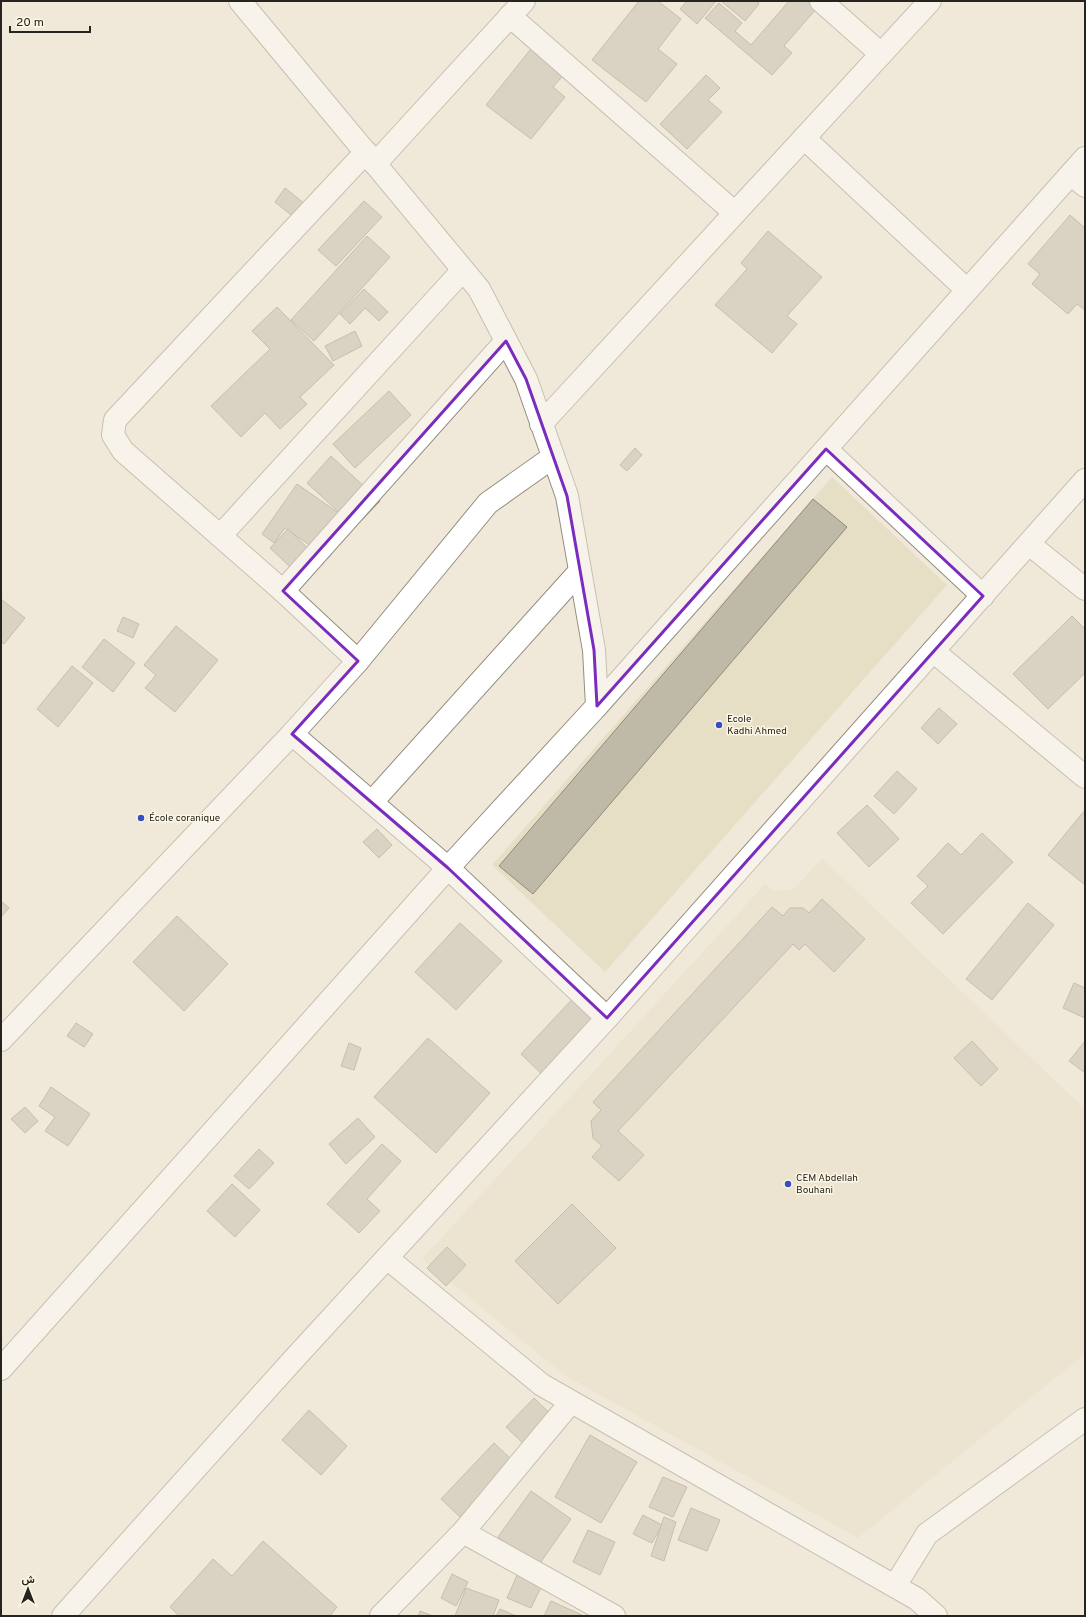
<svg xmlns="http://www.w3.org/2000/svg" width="1086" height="1617" viewBox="0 0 1086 1617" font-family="Overpass,Vazirmatn,sans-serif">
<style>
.built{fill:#e7dec6}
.building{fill:#bfb9a8;stroke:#908a7b}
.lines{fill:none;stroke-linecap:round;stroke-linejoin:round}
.minor-casing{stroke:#948e7f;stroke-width:24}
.secondary-casing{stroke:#948e7f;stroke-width:24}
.minor{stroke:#fff;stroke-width:22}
.secondary{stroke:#fff;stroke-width:22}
.marked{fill:none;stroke:#7b2cbf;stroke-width:3;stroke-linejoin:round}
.poi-dot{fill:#394fc1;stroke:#fdf7e6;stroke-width:1.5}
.labels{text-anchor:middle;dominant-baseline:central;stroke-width:3;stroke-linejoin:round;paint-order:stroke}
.poi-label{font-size:10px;fill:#26241e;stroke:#fdf7e6;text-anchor:start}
</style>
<rect width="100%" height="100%" fill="#f0e9d9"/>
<g class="built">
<polygon points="832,477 947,585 605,972 492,865"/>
<polygon points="822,858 1085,1109 1085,1354 858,1538 564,1375 422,1259 765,884 774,891 794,889"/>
</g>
<g class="building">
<polygon points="639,1 658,1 681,19 658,49 677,64 646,102 592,60"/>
<polygon points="687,1 716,1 697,24 680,9"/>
<polygon points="721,1 758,1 759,4 745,21"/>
<polygon points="789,1 807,1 816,9 784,46 792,53 772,75 705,18 719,3 742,23 735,31 751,45"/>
<polygon points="534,45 566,72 553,87 565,97 531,139 486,105"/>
<polygon points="706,75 720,88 708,100 722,112 687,149 660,124"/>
<polygon points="285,188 305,204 295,218 275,202"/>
<polygon points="364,201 382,217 336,266 318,250"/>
<polygon points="1070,215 1085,228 1085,310 1077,304 1068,314 1032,284 1040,274 1028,264"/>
<polygon points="768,231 822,277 787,316 797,324 772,353 715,305 747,269 741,263"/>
<polygon points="367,236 390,257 314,341 291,320"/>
<polygon points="364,289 388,312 379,321 365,308 350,324 340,314"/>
<polygon points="277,307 334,365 300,397 307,404 280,429 265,413 241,437 211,406 270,349 252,331"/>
<polygon points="355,331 362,346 333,361 325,346"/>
<polygon points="389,391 411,415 355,468 333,444"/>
<polygon points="635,448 642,455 627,471 620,465"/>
<polygon points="331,456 380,501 355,527 307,483"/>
<polygon points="297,484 353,523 328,558 285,528 274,543 262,534"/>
<polygon points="813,499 847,527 533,894 499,866"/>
<polygon points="288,529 321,561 304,580 270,548"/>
<polygon points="1,599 25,618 4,644 1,642"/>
<polygon points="1072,616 1085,629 1085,673 1048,709 1013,674"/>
<polygon points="123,617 139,624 133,638 117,631"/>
<polygon points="176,626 218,660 175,712 145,688 156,675 144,665"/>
<polygon points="104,639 135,663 113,692 82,667"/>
<polygon points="72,666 93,683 58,727 37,709"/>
<polygon points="939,708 957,724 938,744 921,728"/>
<polygon points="897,771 917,789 894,814 874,796"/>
<polygon points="867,805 899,839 869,867 837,833"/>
<polygon points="1085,810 1085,885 1048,855"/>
<polygon points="377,829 392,845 379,858 363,842"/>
<polygon points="982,833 1013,862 943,934 911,903 928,886 917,876 948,843 961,855"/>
<polygon points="822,899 865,939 834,972 805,944 799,950 793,944 618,1131 644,1155 619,1181 592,1157 602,1146 593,1138 591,1121 601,1110 593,1102 772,907 783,916 790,908 803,908 809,913"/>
<polygon points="1,901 9,908 1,917"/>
<polygon points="1028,903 1054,925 992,1000 966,979"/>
<polygon points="177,916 228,964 184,1011 133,962"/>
<polygon points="460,923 502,961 456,1010 415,972"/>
<polygon points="1074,983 1085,988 1085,1018 1063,1008"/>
<polygon points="578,993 608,1022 551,1083 521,1054"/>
<polygon points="76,1023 93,1034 84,1047 67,1036"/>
<polygon points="428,1038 490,1093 436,1153 374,1097"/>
<polygon points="972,1041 998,1069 981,1086 954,1058"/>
<polygon points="1085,1041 1085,1073 1069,1061"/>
<polygon points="349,1043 361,1048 354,1070 341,1066"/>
<polygon points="51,1087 90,1114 68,1146 45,1131 55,1117 39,1106"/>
<polygon points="25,1107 38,1121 25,1133 11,1119"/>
<polygon points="358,1118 375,1137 346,1164 329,1144"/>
<polygon points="382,1144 401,1161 367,1199 380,1211 359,1233 327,1204"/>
<polygon points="259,1149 274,1163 249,1189 234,1176"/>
<polygon points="232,1184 260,1210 235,1237 207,1211"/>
<polygon points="572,1204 616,1248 558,1304 515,1261"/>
<polygon points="447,1247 466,1265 446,1286 427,1268"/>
<polygon points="534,1398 558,1421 530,1450 506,1427"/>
<polygon points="309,1410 347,1446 321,1475 282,1440"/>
<polygon points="590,1435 637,1462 601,1523 555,1497"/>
<polygon points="494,1443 513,1461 460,1517 441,1499"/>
<polygon points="663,1477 687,1487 673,1517 649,1507"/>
<polygon points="531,1491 571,1519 538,1566 498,1537"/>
<polygon points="691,1508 720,1520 707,1551 678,1540"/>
<polygon points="643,1515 662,1525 652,1543 633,1534"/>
<polygon points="664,1517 676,1522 664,1561 651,1556"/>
<polygon points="588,1530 615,1542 600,1575 573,1562"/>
<polygon points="263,1541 337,1607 330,1616 179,1616 170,1607 213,1559 232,1576"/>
<polygon points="518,1573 542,1585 531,1608 507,1598"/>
<polygon points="452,1574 468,1582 456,1606 441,1598"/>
<polygon points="466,1588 499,1600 493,1616 455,1616"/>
<polygon points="551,1601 582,1615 581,1616 544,1616"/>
<polygon points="500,1609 516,1616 496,1616"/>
<polygon points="420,1611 433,1616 418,1616"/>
</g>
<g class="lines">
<g class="minor-casing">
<g id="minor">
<polyline points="821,1 881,54"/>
<polyline points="510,16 735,213"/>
<polyline points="804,138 967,290"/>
<polyline points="375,164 524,1"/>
<polyline points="1071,174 1085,186"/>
<polyline points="541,424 930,1"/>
<polyline points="826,449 983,596"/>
<polyline points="220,536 463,270"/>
<polyline points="1029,544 1085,589"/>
<polyline points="283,591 506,341"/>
<polyline points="933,651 1085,777"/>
<polyline points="358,661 283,591 123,451 113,435 115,420 366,152"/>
<polyline points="597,706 1085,158"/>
<polyline points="372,802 580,571"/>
<polyline points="1,1040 292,734 358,661 488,503 553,457"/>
<polyline points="387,1258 542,1385 917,1599 936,1616"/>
<polyline points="1,1369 448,868 292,734"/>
<polyline points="463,1532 614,1616"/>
<polyline points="895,1586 927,1534 1085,1419"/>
<polyline points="381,1616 463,1532 571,1402"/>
</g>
</g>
<g class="secondary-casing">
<g id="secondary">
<polyline points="240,1 479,289 526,379 567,496 594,650 597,706 448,868 607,1018"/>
<polyline points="63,1616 293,1360 607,1018 1085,480"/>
</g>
</g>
<use href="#minor" class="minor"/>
<use href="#secondary" class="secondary"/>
</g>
<path d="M0 0H1086V1617H0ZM506,341l20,38 41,117 27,154 3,56 229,-257 157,147 -376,422 -159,-150 -156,-134 66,-73 -75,-70z" fill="#f0e9d9" fill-opacity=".55" fill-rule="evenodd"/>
<path class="marked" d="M506,341l20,38 41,117 27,154 3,56 229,-257 157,147 -376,422 -159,-150 -156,-134 66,-73 -75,-70z"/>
<g class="poi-dot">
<circle cx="719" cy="725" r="4"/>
<circle cx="141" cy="818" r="4"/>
<circle cx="788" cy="1184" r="4"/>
</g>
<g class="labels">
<g class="poi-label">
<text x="727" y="719">Ecole<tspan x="727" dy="12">Kadhi Ahmed</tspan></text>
<text x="149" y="818">École coranique</text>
<text x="796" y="1178">CEM Abdellah<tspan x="796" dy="12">Bouhani</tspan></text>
</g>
</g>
<rect width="1086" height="1617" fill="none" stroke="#26241e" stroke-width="4"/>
<g transform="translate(28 1589)" stroke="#fdf7e6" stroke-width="3" paint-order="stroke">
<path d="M0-3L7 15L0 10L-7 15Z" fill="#26241e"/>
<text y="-6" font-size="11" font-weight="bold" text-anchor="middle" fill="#26241e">ش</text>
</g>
<path d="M10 26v6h80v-6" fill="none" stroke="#26241e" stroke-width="2"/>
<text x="16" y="26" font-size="12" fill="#26241e" stroke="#fdf7e6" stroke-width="3" paint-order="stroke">20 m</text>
</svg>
